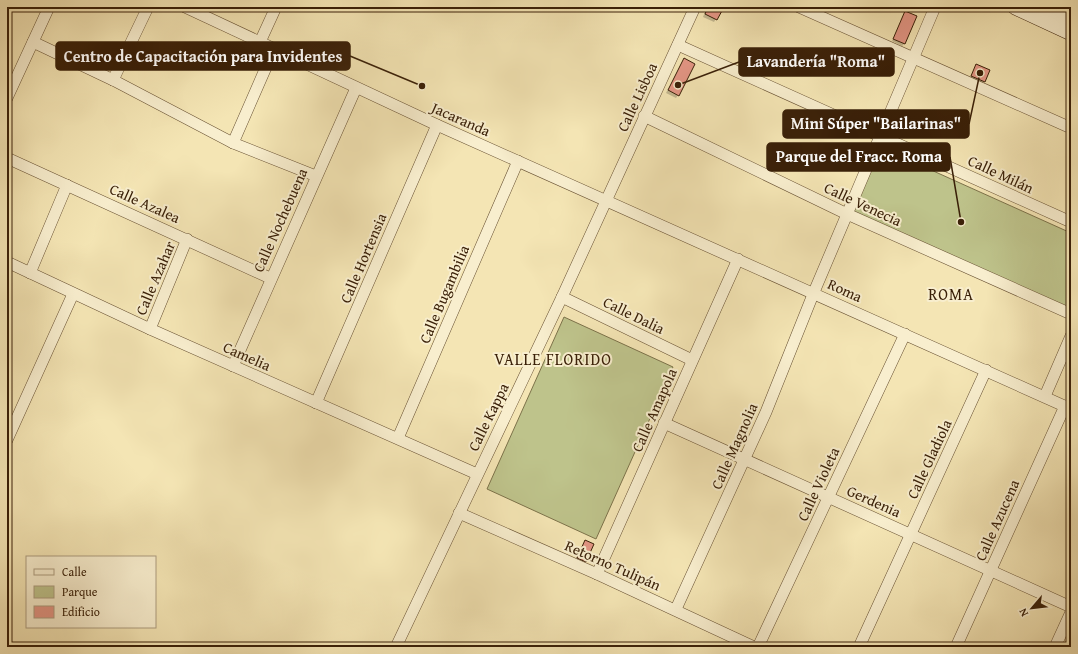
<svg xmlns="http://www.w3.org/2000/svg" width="1078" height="654" viewBox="0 0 1078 654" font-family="'Gentium Book Plus',serif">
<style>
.green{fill:#bec38b;stroke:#7c724a}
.shadow{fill:#0003}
.building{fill:#e49685;stroke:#3a2008}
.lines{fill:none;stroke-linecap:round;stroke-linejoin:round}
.street-casing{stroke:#685133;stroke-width:12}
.secondary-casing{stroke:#3a2008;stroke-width:16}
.street{stroke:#f8eece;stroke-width:11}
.secondary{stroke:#f8eece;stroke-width:15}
.labels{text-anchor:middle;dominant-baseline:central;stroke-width:4;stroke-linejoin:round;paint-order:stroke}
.street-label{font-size:15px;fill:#3a2008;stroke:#f8eece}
.neighbourhood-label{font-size:16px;letter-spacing:1px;fill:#3a2008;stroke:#f8eece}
.leader{fill:none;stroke:#3a2008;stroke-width:1.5}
.callout-dot{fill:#3a2008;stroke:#f8eece;stroke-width:1.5}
.callout{fill:#3a2008;stroke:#3a2008;stroke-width:1.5}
.callout-label{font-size:16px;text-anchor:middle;font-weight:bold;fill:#fff}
</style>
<rect width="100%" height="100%" fill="#f4e5b4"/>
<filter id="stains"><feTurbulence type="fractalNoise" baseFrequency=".005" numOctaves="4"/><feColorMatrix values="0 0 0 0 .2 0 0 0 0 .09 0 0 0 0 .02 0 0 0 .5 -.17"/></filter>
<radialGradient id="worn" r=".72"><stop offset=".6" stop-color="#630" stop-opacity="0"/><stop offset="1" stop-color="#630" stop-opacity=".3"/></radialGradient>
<g class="green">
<polygon points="880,147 1071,233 1071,305 1068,311 851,212"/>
<polygon points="564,317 673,367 596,539 487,489"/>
</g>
<g class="shadow">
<polygon points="707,7 722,7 714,22 703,17"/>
<polygon points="905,12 904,44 902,46 892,41"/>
<polygon points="684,59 678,95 676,98 666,93"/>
<polygon points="977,65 984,81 981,84 969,79"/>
<polygon points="585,541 586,561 583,564 575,560"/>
<polygon points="7,640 23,645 22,647 7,647"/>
</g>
<g class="building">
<polygon points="708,7 724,7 717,20 705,14"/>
<polygon points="905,11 917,16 905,44 893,39"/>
<polygon points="684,58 695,64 679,96 668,90"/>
<polygon points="976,64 990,70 985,82 971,76"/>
<polygon points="585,540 594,544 586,562 577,558"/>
</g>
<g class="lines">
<g class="street-casing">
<g id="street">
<polyline points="185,7 437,125 1071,409"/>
<polyline points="799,7 1071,128"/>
<polyline points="33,42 113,80 233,143 316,176"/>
<polyline points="260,42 276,7"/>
<polyline points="678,45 1071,222"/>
<polyline points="113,80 148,7"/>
<polyline points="7,98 49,7"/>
<polyline points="644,116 847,214 1071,314"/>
<polyline points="233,143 274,49"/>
<polyline points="7,158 270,278"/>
<polyline points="7,262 150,329 477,474"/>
<polyline points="30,273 67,185"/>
<polyline points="562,297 692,360"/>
<polyline points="150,329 187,239"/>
<polyline points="233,366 356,88"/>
<polyline points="1045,396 1071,336"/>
<polyline points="316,403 437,125"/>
<polyline points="664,423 1071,607"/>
<polyline points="398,438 518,161"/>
<polyline points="7,440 73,294"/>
<polyline points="459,513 597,574 754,647"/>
<polyline points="597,574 738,259"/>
<polyline points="676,609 766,412 814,292 935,7"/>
<polyline points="396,647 562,297 695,7"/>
<polyline points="758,647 905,334"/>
<polyline points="859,647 986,370"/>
<polyline points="956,647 1065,406"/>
<polyline points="1055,647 1071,612"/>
</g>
</g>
<g class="secondary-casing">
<g id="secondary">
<polyline points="1015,7 1071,33"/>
<polyline points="1046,7 1071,18"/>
</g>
</g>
<use href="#street" class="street"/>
<use href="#secondary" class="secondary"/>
</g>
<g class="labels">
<g class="street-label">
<text transform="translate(637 97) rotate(-65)">Calle Lisboa</text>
<text transform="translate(461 119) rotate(24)">Jacaranda</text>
<text transform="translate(1001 174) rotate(25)">Calle Milán</text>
<text transform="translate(145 203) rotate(24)">Calle Azalea</text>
<text transform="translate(863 204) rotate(25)">Calle Venecia</text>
<text transform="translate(280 220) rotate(-66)">Calle Nochebuena</text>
<text transform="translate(363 258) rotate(-67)">Calle Hortensia</text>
<text transform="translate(155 278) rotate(-67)">Calle Azahar</text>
<text transform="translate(845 290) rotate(24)">Roma</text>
<text transform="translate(444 294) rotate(-67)">Calle Bugambilia</text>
<text transform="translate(634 315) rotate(26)">Calle Dalia</text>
<text transform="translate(247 356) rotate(24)">Camelia</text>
<text transform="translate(654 410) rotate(-66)">Calle Amapola</text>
<text transform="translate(488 417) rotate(-64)">Calle Kappa</text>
<text transform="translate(734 446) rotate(-66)">Calle Magnolia</text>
<text transform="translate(929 459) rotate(-65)">Calle Gladiola</text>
<text transform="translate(818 484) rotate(-65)">Calle Violeta</text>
<text transform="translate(874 501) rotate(24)">Gerdenia</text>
<text transform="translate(997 520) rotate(-66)">Calle Azucena</text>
<text transform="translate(613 565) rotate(24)">Retorno Tulipán</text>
</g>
<g class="neighbourhood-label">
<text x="951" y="294">ROMA</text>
<text x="553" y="359">VALLE FLORIDO</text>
</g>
</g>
<path class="leader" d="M422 86L350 56M678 85L739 62M980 73L969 124M961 222L950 157"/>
<g class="callout-dot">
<circle cx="422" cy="86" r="4"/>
<circle cx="678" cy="85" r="4"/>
<circle cx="980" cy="73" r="4"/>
<circle cx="961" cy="222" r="4"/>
</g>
<g class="callout">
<rect x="56" y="42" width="294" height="28" rx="4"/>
<rect x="739" y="48" width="155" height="28" rx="4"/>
<rect x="783" y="110" width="186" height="28" rx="4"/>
<rect x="767" y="143" width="183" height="28" rx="4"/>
</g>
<g class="callout-label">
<text x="203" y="62">Centro de Capacitación para Invidentes</text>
<text x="816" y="67">Lavandería "Roma"</text>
<text x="876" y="129">Mini Súper "Bailarinas"</text>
<text x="859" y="162">Parque del Fracc. Roma</text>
</g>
<rect width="1078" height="654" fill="none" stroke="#f4e5b4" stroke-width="24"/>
<rect x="8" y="8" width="1062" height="638" fill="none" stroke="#3a2008" stroke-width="2"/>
<rect x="12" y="12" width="1054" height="630" fill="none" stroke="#3a2008"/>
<rect x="26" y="556" width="130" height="72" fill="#f8eece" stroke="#ac9c7f"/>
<rect x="34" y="569" width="20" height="6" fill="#f8eece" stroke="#ac9c7f"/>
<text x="62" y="576" font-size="12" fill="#3a2008">Calle</text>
<rect x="34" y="586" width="20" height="12" fill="#bec38b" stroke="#ac9c7f"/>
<text x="62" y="596" font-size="12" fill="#3a2008">Parque</text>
<rect x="34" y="606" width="20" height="12" fill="#e49685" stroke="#ac9c7f"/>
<text x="62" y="616" font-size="12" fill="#3a2008">Edificio</text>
<g transform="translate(1032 608) rotate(242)" stroke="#f8eece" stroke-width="3" paint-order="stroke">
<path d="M0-3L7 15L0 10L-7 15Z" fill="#3a2008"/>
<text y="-6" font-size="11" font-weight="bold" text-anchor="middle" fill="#3a2008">N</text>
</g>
<rect width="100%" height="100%" filter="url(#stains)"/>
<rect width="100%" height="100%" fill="url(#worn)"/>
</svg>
